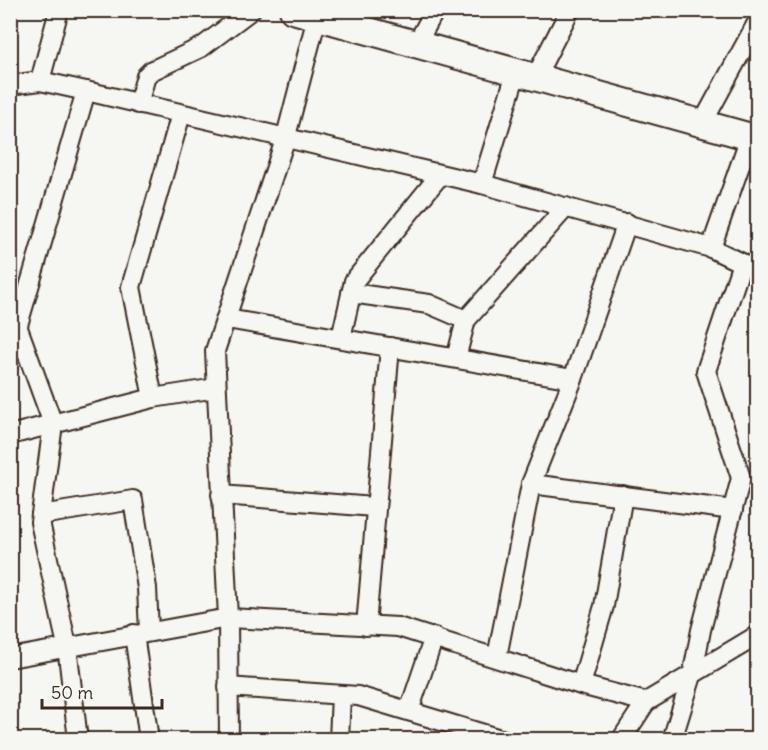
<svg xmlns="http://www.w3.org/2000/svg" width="768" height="750" viewBox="0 0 768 750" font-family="Delius,sans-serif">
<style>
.building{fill:#c8c3be;stroke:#3b2a1e;stroke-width:1.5}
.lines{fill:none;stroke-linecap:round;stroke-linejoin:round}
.street-casing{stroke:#3b2a1e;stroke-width:22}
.secondary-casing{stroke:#3b2a1e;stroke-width:30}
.street{stroke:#f6f6f2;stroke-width:18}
.secondary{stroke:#f6f6f2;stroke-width:26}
</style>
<rect width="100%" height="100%" fill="#f6f6f2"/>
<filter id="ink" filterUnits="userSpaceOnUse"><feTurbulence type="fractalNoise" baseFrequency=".0167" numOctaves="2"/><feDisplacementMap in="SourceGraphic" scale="12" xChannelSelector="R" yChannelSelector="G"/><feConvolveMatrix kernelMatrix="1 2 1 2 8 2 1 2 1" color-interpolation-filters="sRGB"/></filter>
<g filter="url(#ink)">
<polygon class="building" points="753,486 758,487 758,515 753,514 757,498 750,496"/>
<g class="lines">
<g class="street-casing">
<g id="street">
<polyline points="416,45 435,10"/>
<polyline points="535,78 570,10"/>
<polyline points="40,81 59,10"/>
<polyline points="10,85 40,81 86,91 482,184 711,248"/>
<polyline points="138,104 146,76 151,71 202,47 251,10"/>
<polyline points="702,124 758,21"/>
<polyline points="482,184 516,73"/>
<polyline points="351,293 429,304 466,320"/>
<polyline points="10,306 53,424 40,522 67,646 78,740"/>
<polyline points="227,319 573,379"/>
<polyline points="18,325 86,91"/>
<polyline points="341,338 354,281 440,175"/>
<polyline points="456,358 466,320 566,207"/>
<polyline points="153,398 131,287 181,114"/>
<polyline points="10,435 153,398 216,388"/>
<polyline points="531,484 733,510"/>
<polyline points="221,495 374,507"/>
<polyline points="41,515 133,500 147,588 149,632"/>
<polyline points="366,626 390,347"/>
<polyline points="134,634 149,740"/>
<polyline points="497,657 531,484 573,379 627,223"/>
<polyline points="10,658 228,618 398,627 581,685 646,702"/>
<polyline points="581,685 604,606 623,495"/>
<polyline points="228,687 358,696 504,740"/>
<polyline points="409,711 434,637"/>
<polyline points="229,740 228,618 215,351 285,140 317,17"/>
<polyline points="339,740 341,695"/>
<polyline points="621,740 646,702 758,635"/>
<polyline points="672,740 693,672 701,630 741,478 706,371 742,263 711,248 750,137"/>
</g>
</g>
<g class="secondary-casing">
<polyline id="secondary" points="293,10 758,139"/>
</g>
<use href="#street" class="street"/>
<use href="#secondary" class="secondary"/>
</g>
</g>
<rect width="768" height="750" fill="none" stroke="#f6f6f2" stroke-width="36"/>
<rect x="18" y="18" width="732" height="714" fill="none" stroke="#3b2a1e" stroke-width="2" filter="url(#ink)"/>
<path d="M42 699v9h120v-9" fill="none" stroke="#3b2a1e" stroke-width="3"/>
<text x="51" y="699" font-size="18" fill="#3b2a1e" stroke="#f6f6f2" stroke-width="4.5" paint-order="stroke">50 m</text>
</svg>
